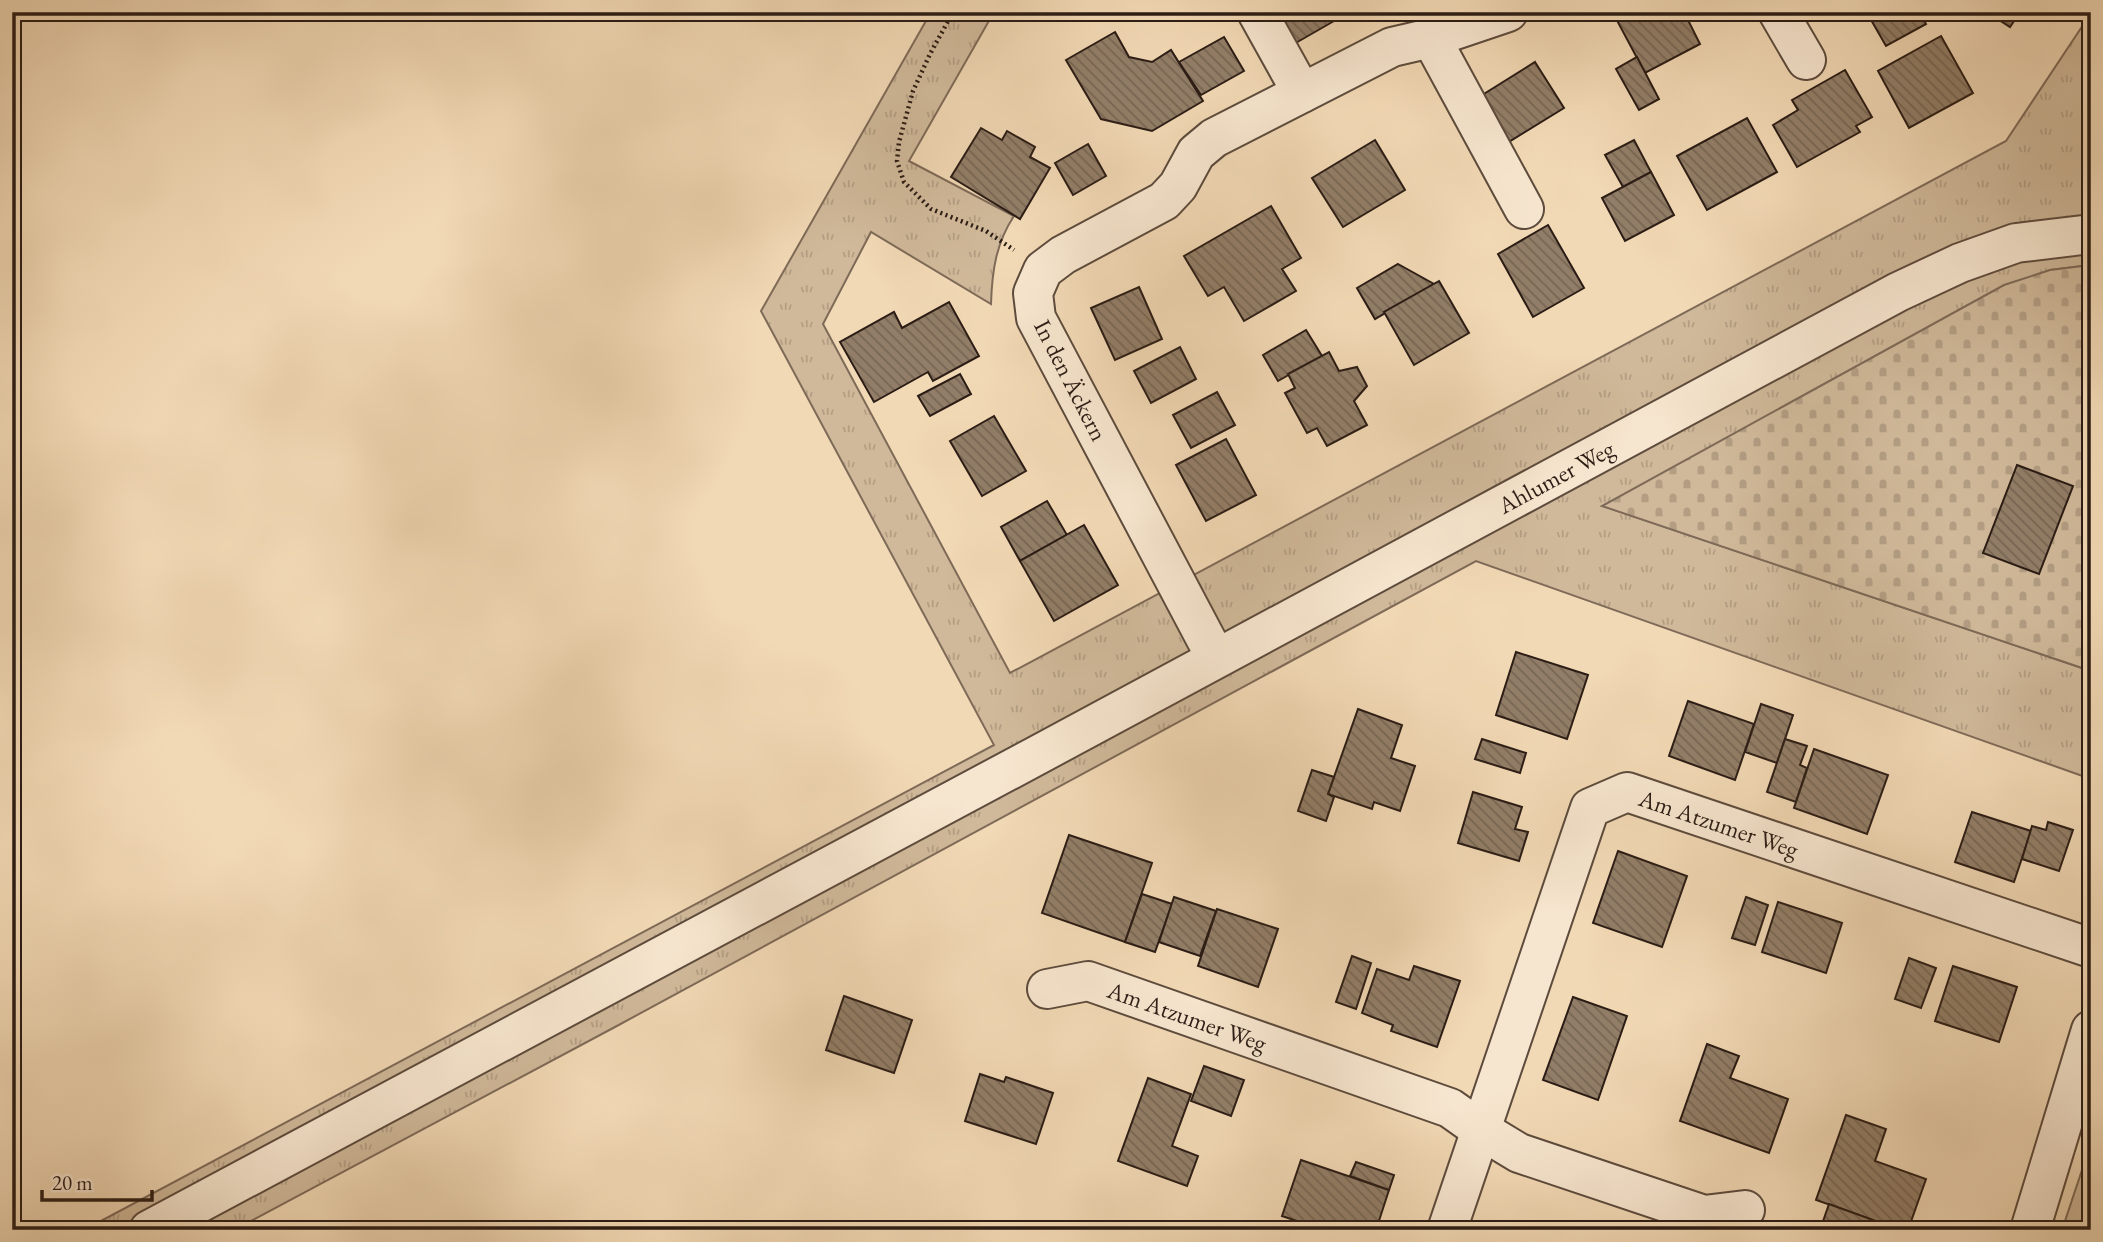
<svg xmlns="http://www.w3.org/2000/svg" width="2103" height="1242" viewBox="0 0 2103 1242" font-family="'EB Garamond',serif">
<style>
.grass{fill:url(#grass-tufts);stroke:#7e6a58;stroke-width:2}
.cemetery{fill:url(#cemetery-stones);stroke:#7e6a58;stroke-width:2}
.garden{fill:#d0b99a;stroke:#7e6a58;stroke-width:2}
.building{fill:url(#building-back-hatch);stroke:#2b1c15;stroke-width:2}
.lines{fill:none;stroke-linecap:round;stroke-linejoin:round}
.minor-casing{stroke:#5d4b3d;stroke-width:42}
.tertiary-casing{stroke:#5d4b3d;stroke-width:42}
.path{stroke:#2b1c15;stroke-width:4.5;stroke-dasharray:2 3.5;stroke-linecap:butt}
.minor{stroke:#f7e6cf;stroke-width:38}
.tertiary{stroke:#f7e6cf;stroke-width:38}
.labels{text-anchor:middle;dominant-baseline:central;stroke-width:6;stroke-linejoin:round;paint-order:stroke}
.street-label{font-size:24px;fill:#2b1c15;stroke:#f7e6cf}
</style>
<defs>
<pattern id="grass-tufts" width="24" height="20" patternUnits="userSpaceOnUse" patternTransform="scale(1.75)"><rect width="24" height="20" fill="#d0b99a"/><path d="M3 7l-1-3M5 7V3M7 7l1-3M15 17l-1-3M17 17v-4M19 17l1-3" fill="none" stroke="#b39e84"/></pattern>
<pattern id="cemetery-stones" width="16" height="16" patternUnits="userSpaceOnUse" patternTransform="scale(1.75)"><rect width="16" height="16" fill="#d0b99a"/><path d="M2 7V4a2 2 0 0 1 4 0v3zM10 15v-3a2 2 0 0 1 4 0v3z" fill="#b39e84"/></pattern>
<pattern id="building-back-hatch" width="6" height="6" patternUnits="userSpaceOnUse" patternTransform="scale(1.75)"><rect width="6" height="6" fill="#927e68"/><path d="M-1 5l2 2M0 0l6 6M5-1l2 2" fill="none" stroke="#776654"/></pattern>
</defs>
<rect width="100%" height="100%" fill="#f2d9b5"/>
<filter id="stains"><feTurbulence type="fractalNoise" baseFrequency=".00286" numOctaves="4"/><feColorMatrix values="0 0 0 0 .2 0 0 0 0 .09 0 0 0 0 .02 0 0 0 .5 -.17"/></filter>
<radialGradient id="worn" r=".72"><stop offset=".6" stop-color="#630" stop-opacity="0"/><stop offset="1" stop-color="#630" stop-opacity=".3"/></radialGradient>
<path class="grass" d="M931,12h63l-85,149 105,55c-18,27 -22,55 -23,88l-120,-72 -48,92 187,349 996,-532 85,-128v252l-41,5 -447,236 488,165v108l-615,-218 -861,466 -381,203h-150l910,-485 -233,-434z"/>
<polygon class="cemetery" points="2091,265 2091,671 1602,506 2004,285 2050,270"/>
<polygon class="garden" points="2091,1143 2091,1230 2062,1230"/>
<g class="building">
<polygon points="1267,12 1338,12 1341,17 1287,48"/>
<polygon points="1615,12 1684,12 1700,44 1645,73 1613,13"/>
<polygon points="1880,12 1920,12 1926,24 1886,46 1870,18"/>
<polygon points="1987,12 2020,12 2010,27"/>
<polygon points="1115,32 1129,57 1152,62 1171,50 1203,101 1152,131 1101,119 1066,60"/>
<polygon points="1941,36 1973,93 1909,128 1878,71"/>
<polygon points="1224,37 1244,71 1201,95 1179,62"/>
<polygon points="1637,57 1659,99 1639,110 1616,69"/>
<polygon points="1535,62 1564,108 1507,143 1479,97"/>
<polygon points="1845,70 1872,117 1856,126 1860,132 1797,167 1773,125 1798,110 1792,100"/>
<polygon points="1747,118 1777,172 1707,210 1677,156"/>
<polygon points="981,128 1002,140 1007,131 1035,147 1030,157 1050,168 1020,219 951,177"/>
<polygon points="1375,140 1405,190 1343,227 1312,178"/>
<polygon points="1634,140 1651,172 1623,187 1605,155"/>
<polygon points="1088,144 1106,176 1073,195 1055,163"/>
<polygon points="1651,172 1674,215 1625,241 1602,198"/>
<polygon points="1271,206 1301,258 1282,269 1296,291 1244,321 1224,287 1208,296 1184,256"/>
<polygon points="1548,225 1584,288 1533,317 1498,254"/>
<polygon points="1398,264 1434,284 1375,319 1357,288"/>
<polygon points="1439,281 1469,333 1414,365 1384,312"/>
<polygon points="1139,287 1162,339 1115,360 1091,308"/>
<polygon points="949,302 979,356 933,381 928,372 874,402 840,342 894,312 902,328"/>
<polygon points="1306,330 1322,356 1278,381 1263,355"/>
<polygon points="1180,347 1196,379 1151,403 1134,371"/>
<polygon points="1329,352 1339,371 1357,367 1367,386 1354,401 1367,425 1327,446 1317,428 1307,433 1285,393 1295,388 1288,374"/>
<polygon points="960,374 971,394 930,416 918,396"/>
<polygon points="1217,392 1235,425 1191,448 1173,415"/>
<polygon points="994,416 1026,471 982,496 950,441"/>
<polygon points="1226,439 1256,495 1206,521 1176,465"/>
<polygon points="2017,465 2073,486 2039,574 1983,553"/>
<polygon points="1047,501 1067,535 1020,561 1001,527"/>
<polygon points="1084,525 1118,585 1054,621 1020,561"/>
<polygon points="1516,652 1588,675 1567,739 1496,715"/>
<polygon points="1688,701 1754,724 1735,780 1669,756"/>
<polygon points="1761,704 1793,715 1777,763 1745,752"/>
<polygon points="1358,709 1402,725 1391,758 1415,766 1400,811 1374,802 1372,809 1328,794"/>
<polygon points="1482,739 1526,753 1520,773 1475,759"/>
<polygon points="1785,739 1807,746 1800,765 1807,768 1796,802 1767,792"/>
<polygon points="1814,749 1888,775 1867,834 1794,808"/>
<polygon points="1312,770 1334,777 1328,794 1334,797 1326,821 1298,811"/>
<polygon points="1473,792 1522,807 1515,829 1528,832 1519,861 1458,843"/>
<polygon points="1972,812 2031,831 2014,882 1955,862"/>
<polygon points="2048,822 2073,830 2059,871 2022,859 2032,826 2046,830"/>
<polygon points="1069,835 1152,863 1125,942 1042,913"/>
<polygon points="1618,851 1687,876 1662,947 1593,923"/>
<polygon points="1142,894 1172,904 1155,952 1125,942"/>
<polygon points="1174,897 1216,911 1200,956 1159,942"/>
<polygon points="1746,897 1768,905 1755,945 1732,938"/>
<polygon points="1778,902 1842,923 1826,973 1762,952"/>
<polygon points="1217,909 1278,929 1258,987 1198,966"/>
<polygon points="1352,956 1371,963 1356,1009 1336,1002"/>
<polygon points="1909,958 1936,968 1921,1008 1895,999"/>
<polygon points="1414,966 1460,981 1437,1047 1391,1031 1393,1025 1362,1013 1377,969 1409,980"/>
<polygon points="1953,966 2017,987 1999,1042 1935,1021"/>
<polygon points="844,996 912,1020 894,1073 826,1050"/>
<polygon points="1573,997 1627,1016 1598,1100 1543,1080"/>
<polygon points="1707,1044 1739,1056 1730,1078 1788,1099 1769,1153 1680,1121"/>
<polygon points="1204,1066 1244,1080 1231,1116 1191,1101"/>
<polygon points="980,1074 1004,1082 1006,1077 1053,1093 1036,1144 965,1121"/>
<polygon points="1148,1078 1191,1094 1172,1146 1198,1156 1187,1186 1118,1161"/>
<polygon points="1846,1115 1886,1129 1875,1161 1926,1179 1908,1230 1901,1230 1816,1200"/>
<polygon points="1301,1160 1389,1190 1376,1230 1324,1230 1282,1216"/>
<polygon points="1356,1162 1394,1175 1389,1190 1350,1176"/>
<polygon points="1829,1204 1873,1220 1869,1230 1820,1230"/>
</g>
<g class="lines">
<g class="minor-casing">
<g id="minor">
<polyline points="1257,12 1302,93"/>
<polyline points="1778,12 1806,60"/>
<polyline points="1431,38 1524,209"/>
<polyline points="1216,658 1036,318 1033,293 1043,270 1063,255 1164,201 1178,186 1196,153 1214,138 1392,47 1431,38 1508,12"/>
<path id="s1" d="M1047,989l41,-8 362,127 31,22 38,23 185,62 41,-5"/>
<path id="s2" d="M1447,1230l143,-422 37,-16 464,156"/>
</g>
</g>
<g class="tertiary-casing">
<g id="tertiary">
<path id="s3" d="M149,1230l885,-473 864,-465 62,-29 56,-20 75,-9"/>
<polyline points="2030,1230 2091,1030"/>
</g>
</g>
<polyline class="path" points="953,12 930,54 913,91 899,142 897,161 904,182 931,209 986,231 1014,250"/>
<use href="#minor" class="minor"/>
<use href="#tertiary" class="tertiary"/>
</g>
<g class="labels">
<g class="street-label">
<text transform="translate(1071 380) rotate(63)">In den Äckern</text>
<text stroke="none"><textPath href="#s3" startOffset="1596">Ahlumer Weg</textPath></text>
<text stroke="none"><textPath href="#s2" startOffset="583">Am Atzumer Weg</textPath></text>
<text stroke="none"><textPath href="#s1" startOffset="147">Am Atzumer Weg</textPath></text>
</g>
</g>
<rect width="2103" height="1242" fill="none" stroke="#f2d9b5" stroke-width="42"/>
<rect x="14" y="14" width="2075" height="1214" fill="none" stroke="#2b1c15" stroke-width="3.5"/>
<rect x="21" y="21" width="2061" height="1200" fill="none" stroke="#2b1c15" stroke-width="2"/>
<path d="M42 1190v10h110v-10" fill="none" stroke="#2b1c15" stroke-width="3.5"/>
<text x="52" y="1190" font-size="21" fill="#2b1c15" stroke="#f7e6cf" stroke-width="5" paint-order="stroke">20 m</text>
<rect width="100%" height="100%" filter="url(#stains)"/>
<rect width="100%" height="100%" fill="url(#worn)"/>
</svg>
